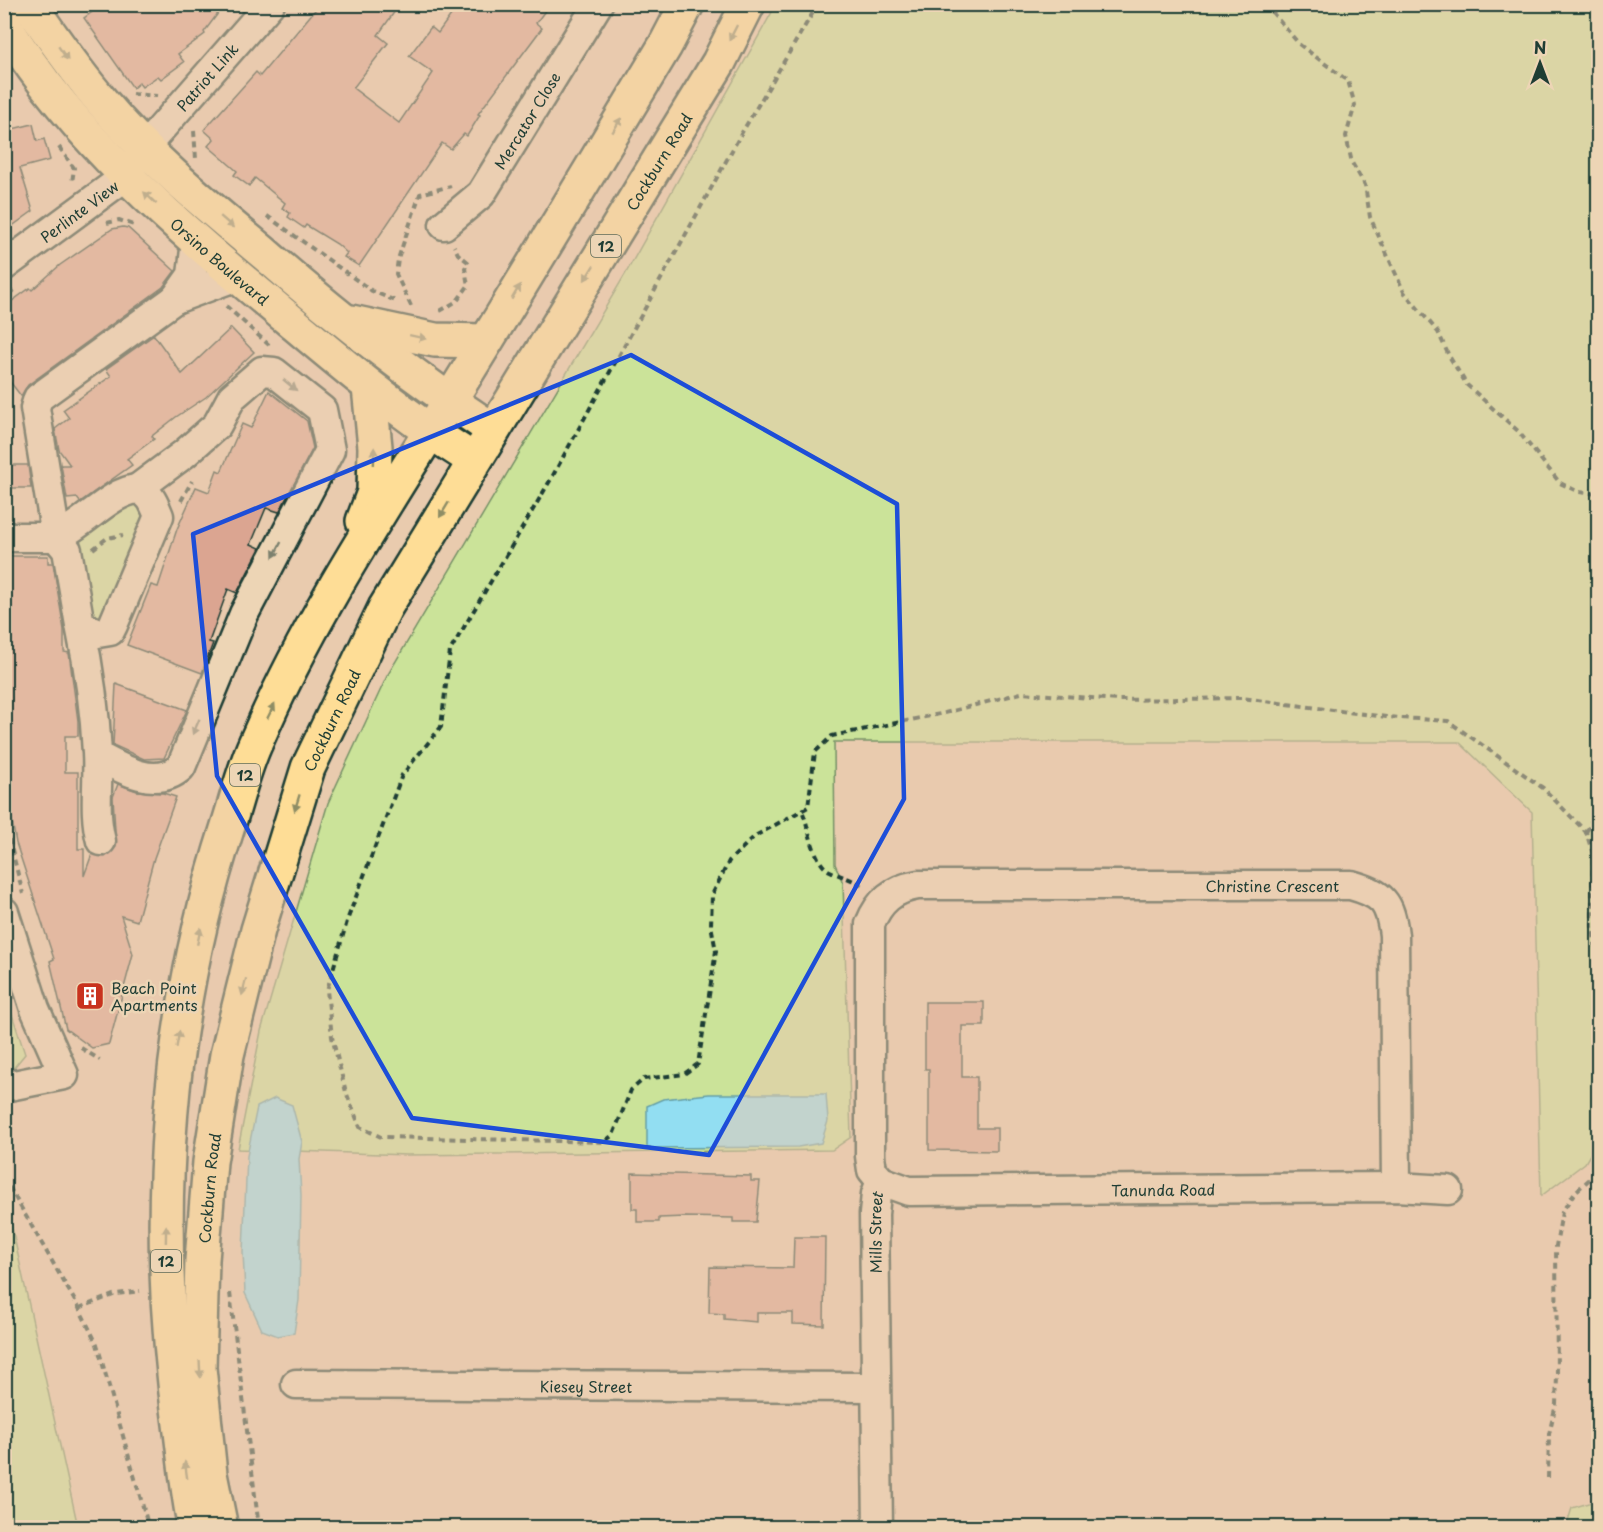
<svg xmlns="http://www.w3.org/2000/svg" width="1603" height="1532" viewBox="0 0 1603 1532" font-family="'Playpen Sans',sans-serif">
<style>
.green{fill:#cbe399;stroke:#759066;stroke-width:1.5}
.water{fill:#92def2;stroke:#649ea6;stroke-width:1.5}
.building{fill:#dba591;stroke:#1f3d34;stroke-width:1.5}
.lines{fill:none;stroke-linecap:round;stroke-linejoin:round}
.minor-casing{stroke:#1f3d34;stroke-width:33}
.major-casing{stroke:#1f3d34;stroke-width:38}
.path{stroke:#1f3d34;stroke-width:4;stroke-dasharray:6 4.5;stroke-linecap:butt}
.minor{stroke:#edd5b5;stroke-width:28}
.major{stroke:#fedd96;stroke-width:33}
.oneway{fill:#8e8d65}
.oneway2{fill:#7c816e}
.marked{fill:none;stroke:#1d4ed8;stroke-width:4.5;stroke-linejoin:round}
.labels{text-anchor:middle;dominant-baseline:central;stroke-width:5;stroke-linejoin:round;paint-order:stroke}
.shield{fill:#edd5b5;stroke:#5d6b5b;stroke-width:1.5}
.shield-label{font-size:14px;font-weight:bold;fill:#1f3d34}
.street-label{font-size:15px;fill:#1f3d34;stroke:#edd5b5}
.poi-label{font-size:15px;fill:#1f3d34;stroke:#edd5b5;text-anchor:start}
</style>
<rect width="100%" height="100%" fill="#e9cbae"/>
<filter id="ink" filterUnits="userSpaceOnUse"><feTurbulence type="fractalNoise" baseFrequency=".0167" numOctaves="2"/><feDisplacementMap in="SourceGraphic" scale="12" xChannelSelector="R" yChannelSelector="G"/><feConvolveMatrix kernelMatrix="1 2 1 2 8 2 1 2 1" color-interpolation-filters="sRGB"/></filter>
<g filter="url(#ink)">
<g class="green">
<polygon points="776,5 1598,5 1598,1141 1585,1163 1541,1196 1532,812 1459,742 834,742 835,864 843,883 851,1137 832,1150 407,1155 238,1149 261,1031 328,803 387,676 626,273"/>
<polygon points="128,497 149,504 111,620 90,622 74,553 78,536"/>
<polygon points="4,990 25,1054 12,1070 5,1073"/>
<polygon points="5,1196 78,1527 5,1527"/>
<polygon points="1598,1500 1598,1527 1566,1527 1572,1508"/>
</g>
<g class="water">
<polygon points="709,1094 826,1094 828,1121 821,1143 798,1147 647,1148 647,1106 663,1099"/>
<polygon points="275,1098 292,1105 302,1142 299,1159 301,1195 299,1300 294,1333 278,1336 262,1330 245,1293 243,1252 247,1156 257,1107"/>
</g>
<g class="building">
<polygon points="86,4 225,4 204,32 205,34 178,54 184,62 161,79 158,76 142,87 139,83 133,88 84,18 92,12"/>
<polygon points="320,4 400,4 378,35 388,43 353,88 399,123 433,73 409,56 431,27 438,33 459,4 550,4 536,23 542,28 478,114 480,115 467,136 464,134 451,149 442,143 359,266 344,257 347,253 337,244 306,225 304,228 288,217 290,213 282,208 285,203 255,178 249,186 234,175 237,171 208,146 214,139 204,130 256,72 260,76"/>
<polygon points="33,124 37,141 44,139 50,160 20,168 33,211 4,232 4,131"/>
<polygon points="123,227 128,228 175,271 163,287 28,385 21,396 4,374 4,307 30,288 32,290 60,265 112,229"/>
<polygon points="231,328 254,352 206,397 176,417 152,436 154,439 127,459 132,465 80,502 77,498 67,499 61,465 70,465 59,450 55,429 69,418 63,410 111,376 106,369 154,335 182,374"/>
<polygon points="269,391 307,421 313,448 279,512 266,508 251,544 260,548 237,593 228,589 209,642 213,643 202,673 127,645 151,585 158,587 177,529 196,487 209,492 217,470 221,472 242,424 251,428"/>
<polygon points="8,465 28,465 31,488 8,488"/>
<polygon points="4,556 48,556 48,563 53,563 64,630 64,652 69,653 78,721 78,736 65,736 65,772 78,772 78,849 84,849 84,876 92,854 105,857 116,847 113,797 118,784 137,791 163,793 176,797 154,858 137,921 121,916 133,954 109,1044 92,1048 66,1029 50,961 54,959 16,843 4,777"/>
<polygon points="116,684 187,710 164,758 144,759 113,745"/>
<polygon points="925,1002 984,1002 984,1026 962,1026 962,1077 977,1077 977,1128 997,1128 997,1151 929,1150 929,1069 925,1069"/>
<polygon points="632,1173 751,1176 751,1181 760,1181 756,1222 733,1222 733,1218 685,1217 659,1218 659,1222 637,1222 637,1209 632,1209"/>
<polygon points="794,1237 825,1237 824,1325 793,1324 793,1313 757,1313 757,1322 724,1319 724,1314 709,1313 710,1267 793,1268"/>
</g>
<g class="lines">
<g class="minor-casing">
<g id="minor">
<path id="s1" d="M444,225l37,-31 117,-190"/>
<path id="s2" d="M4,266l122,-90 18,-28 126,-144"/>
<polyline points="175,299 237,276"/>
<path d="M137,489c14,4 17,15 22,27l-46,109 -3,6 -12,2 -18,-8 -13,-75 -11,-13c28,-12 54,-45 81,-48z"/>
<polyline points="4,537 56,537 35,408 38,398 175,299 192,275 196,241"/>
<path d="M80,625c9,43 15,85 17,128 2,30 -4,58 4,88"/>
<path d="M98,756c25,14 59,33 83,11l63,-153 86,-164 -8,-40 -48,-38 -12,-1 -30,26 -15,28 -33,29 -47,35"/>
<polyline points="4,912 35,1009 64,1075 4,1087"/>
<path id="s3" d="M881,1181l28,10 487,-4 52,3"/>
<path id="s4" d="M296,1384l578,3"/>
<path id="s5" d="M878,1528l-4,-314 2,-20 5,-13 -9,-11 -2,-14v-232c9,-23 23,-35 48,-39h433c32,9 39,17 43,50l2,252"/>
</g>
</g>
<g class="major-casing">
<g id="major">
<path d="M29,4c24,34 47,68 74,99 48,57 106,104 163,152 72,63 147,122 227,175"/>
<path id="s6" d="M4,24c70,115 173,202 275,287 63,53 125,106 195,149"/>
<polyline points="351,322 435,340 486,341"/>
<polyline points="363,521 374,492 375,447 369,387"/>
<path d="M195,1528c-7,-32 -10,-65 -14,-96 -29,-206 -17,-408 47,-606 9,-28 16,-58 28,-84 51,-119 123,-228 191,-337 74,-119 146,-239 218,-359l22,-42"/>
<path id="s7" d="M221,1528l-11,-54 -11,-106 3,-108 8,-98 17,-107 31,-125 50,-162 77,-160 334,-546 29,-58"/>
</g>
</g>
<g class="path">
<polyline points="818,4 741,134 551,479 450,651 441,727 402,775 348,918 327,990 332,1037 346,1092 360,1127 381,1137 604,1142 613,1135 631,1090 644,1079 684,1074 698,1064 716,951 711,925 712,895 729,861 755,836 808,807 815,752 832,736 945,713 1021,693 1119,700 1242,698 1386,717 1448,721 1543,788 1586,832 1593,854 1592,926 1598,961"/>
<polyline points="1265,4 1300,45 1348,81 1355,105 1346,136 1352,163 1365,185 1370,217 1404,292 1438,332 1449,356 1467,385 1518,431 1560,483 1579,492 1598,494"/>
<polyline points="132,94 157,96"/>
<polyline points="194,131 196,159"/>
<polyline points="59,147 74,168 72,183"/>
<polyline points="267,216 372,291 398,302"/>
<polyline points="107,223 119,220 137,226"/>
<polyline points="4,298 14,291"/>
<polyline points="226,306 269,345"/>
<polyline points="411,306 396,274 398,259 420,194 451,186"/>
<polyline points="440,311 457,301 468,286 465,268 468,262 458,254 454,246"/>
<polyline points="181,501 192,481"/>
<polyline points="93,549 107,538 123,535"/>
<path d="M803,813c6,15 11,51 27,58 12,6 23,8 34,16"/>
<polyline points="4,819 23,894"/>
<path d="M1586,832c10,-14 6,-23 12,-38"/>
<polyline points="81,1048 100,1060"/>
<polyline points="4,1178 79,1308 97,1344 149,1528"/>
<polyline points="230,1293 259,1528"/>
<polyline points="79,1308 116,1294 140,1291"/>
<polyline points="1548,1478 1549,1434 1556,1404 1557,1376 1556,1246 1562,1212 1575,1192 1598,1172"/>
</g>
<use href="#minor" class="minor"/>
<use href="#major" class="major"/>
</g>
<defs><path id="oneway-solid" d="M-6-.8H1V-3.2L6.5 0L1 3.2V.8H-6Z" transform="scale(1.5)"/></defs>
<g class="oneway">
<use href="#oneway-solid" transform="translate(733 33) rotate(117)"/>
<use href="#oneway-solid" transform="translate(63 53) rotate(55)"/>
<use href="#oneway-solid" transform="translate(617 125) rotate(-59)"/>
<use href="#oneway-solid" transform="translate(150 198) rotate(-137)"/>
<use href="#oneway-solid" transform="translate(227 222) rotate(41)"/>
<use href="#oneway-solid" transform="translate(589 273) rotate(122)"/>
<use href="#oneway-solid" transform="translate(516 292) rotate(-59)"/>
<use href="#oneway-solid" transform="translate(418 337) rotate(12)"/>
<use href="#oneway-solid" transform="translate(374 456) rotate(-89)"/>
<use href="#oneway-solid" transform="translate(444 510) rotate(121)"/>
<use href="#oneway-solid" transform="translate(271 711) rotate(-64)"/>
<use href="#oneway-solid" transform="translate(297 803) rotate(107)"/>
<use href="#oneway-solid" transform="translate(199 936) rotate(-78)"/>
<use href="#oneway-solid" transform="translate(244 987) rotate(104)"/>
<use href="#oneway-solid" transform="translate(178 1039) rotate(-80)"/>
<use href="#oneway-solid" transform="translate(166 1234) rotate(-89)"/>
<use href="#oneway-solid" transform="translate(200 1369) rotate(87)"/>
<use href="#oneway-solid" transform="translate(186 1470) rotate(-98)"/>
</g>
<g class="oneway2">
<use href="#oneway-solid" transform="translate(290 385) rotate(39)"/>
<use href="#oneway-solid" transform="translate(277 550) rotate(118)"/>
<use href="#oneway-solid" transform="translate(196 727) rotate(113)"/>
</g>
</g>
<path d="M0 0H1603V1532H0ZM631,355l266,149 7,295 -195,356 -297,-37 -195,-342 -24,-242z" fill="#e9cbae" fill-opacity=".55" fill-rule="evenodd"/>
<path class="marked" d="M631,355l266,149 7,295 -195,356 -297,-37 -195,-342 -24,-242z"/>
<defs>
<g id="building-square" transform="scale(1.5)"><rect x="-9" y="-9" width="18" height="18" rx="4" fill="#c8321e" stroke="#edd5b5"/><path d="M-4-6H4V6H1V3H-1V6H-4ZM-2.5-4.3h1.7v1.8h-1.7ZM.8-4.3h1.7v1.8H.8ZM-2.5-1h1.7V.8h-1.7ZM.8-1h1.7V.8H.8Z" fill="#fff"/></g>
</defs>
<g fill-rule="evenodd">
<use href="#building-square" x="90" y="996"/>
</g>
<g class="labels">
<g class="shield">
<rect x="591" y="235" width="30" height="22" rx="4.5"/>
<rect x="230" y="764" width="30" height="22" rx="4.5"/>
<rect x="151" y="1250" width="30" height="22" rx="4.5"/>
</g>
<g class="shield-label">
<text x="606" y="246">12</text>
<text x="245" y="775">12</text>
<text x="166" y="1261">12</text>
</g>
<g class="street-label">
<text stroke="none"><textPath href="#s2" startOffset="280">Patriot Link</textPath></text>
<text stroke="none"><textPath href="#s1" startOffset="135">Mercator Close</textPath></text>
<text stroke="none"><textPath href="#s7" startOffset="1476">Cockburn Road</textPath></text>
<text stroke="none"><textPath href="#s2" startOffset="93">Perlinte View</textPath></text>
<text stroke="none"><textPath href="#s6" startOffset="322">Orsino Boulevard</textPath></text>
<text stroke="none"><textPath href="#s7" startOffset="828">Cockburn Road</textPath></text>
<text stroke="none"><textPath href="#s5" startOffset="1028">Christine Crescent</textPath></text>
<text stroke="none"><textPath href="#s7" startOffset="342">Cockburn Road</textPath></text>
<text stroke="none"><textPath href="#s3" startOffset="284">Tanunda Road</textPath></text>
<text stroke="none"><textPath href="#s5" startOffset="296">Mills Street</textPath></text>
<text stroke="none"><textPath href="#s4" startOffset="290">Kiesey Street</textPath></text>
</g>
<g class="poi-label">
<text x="111" y="987">Beach Point<tspan x="111" dy="17">Apartments</tspan></text>
</g>
</g>
<rect width="1603" height="1532" fill="none" stroke="#edd5b5" stroke-width="24"/>
<rect x="12" y="12" width="1579" height="1508" fill="none" stroke="#1f3d34" stroke-width="2" filter="url(#ink)"/>
<g transform="translate(1540 63)" stroke="#edd5b5" stroke-width="4.5" paint-order="stroke">
<path d="M0-4.5L10 22L0 15L-10 22Z" fill="#1f3d34"/>
<text y="-9" font-size="16" font-weight="bold" text-anchor="middle" fill="#1f3d34">N</text>
</g>
</svg>
